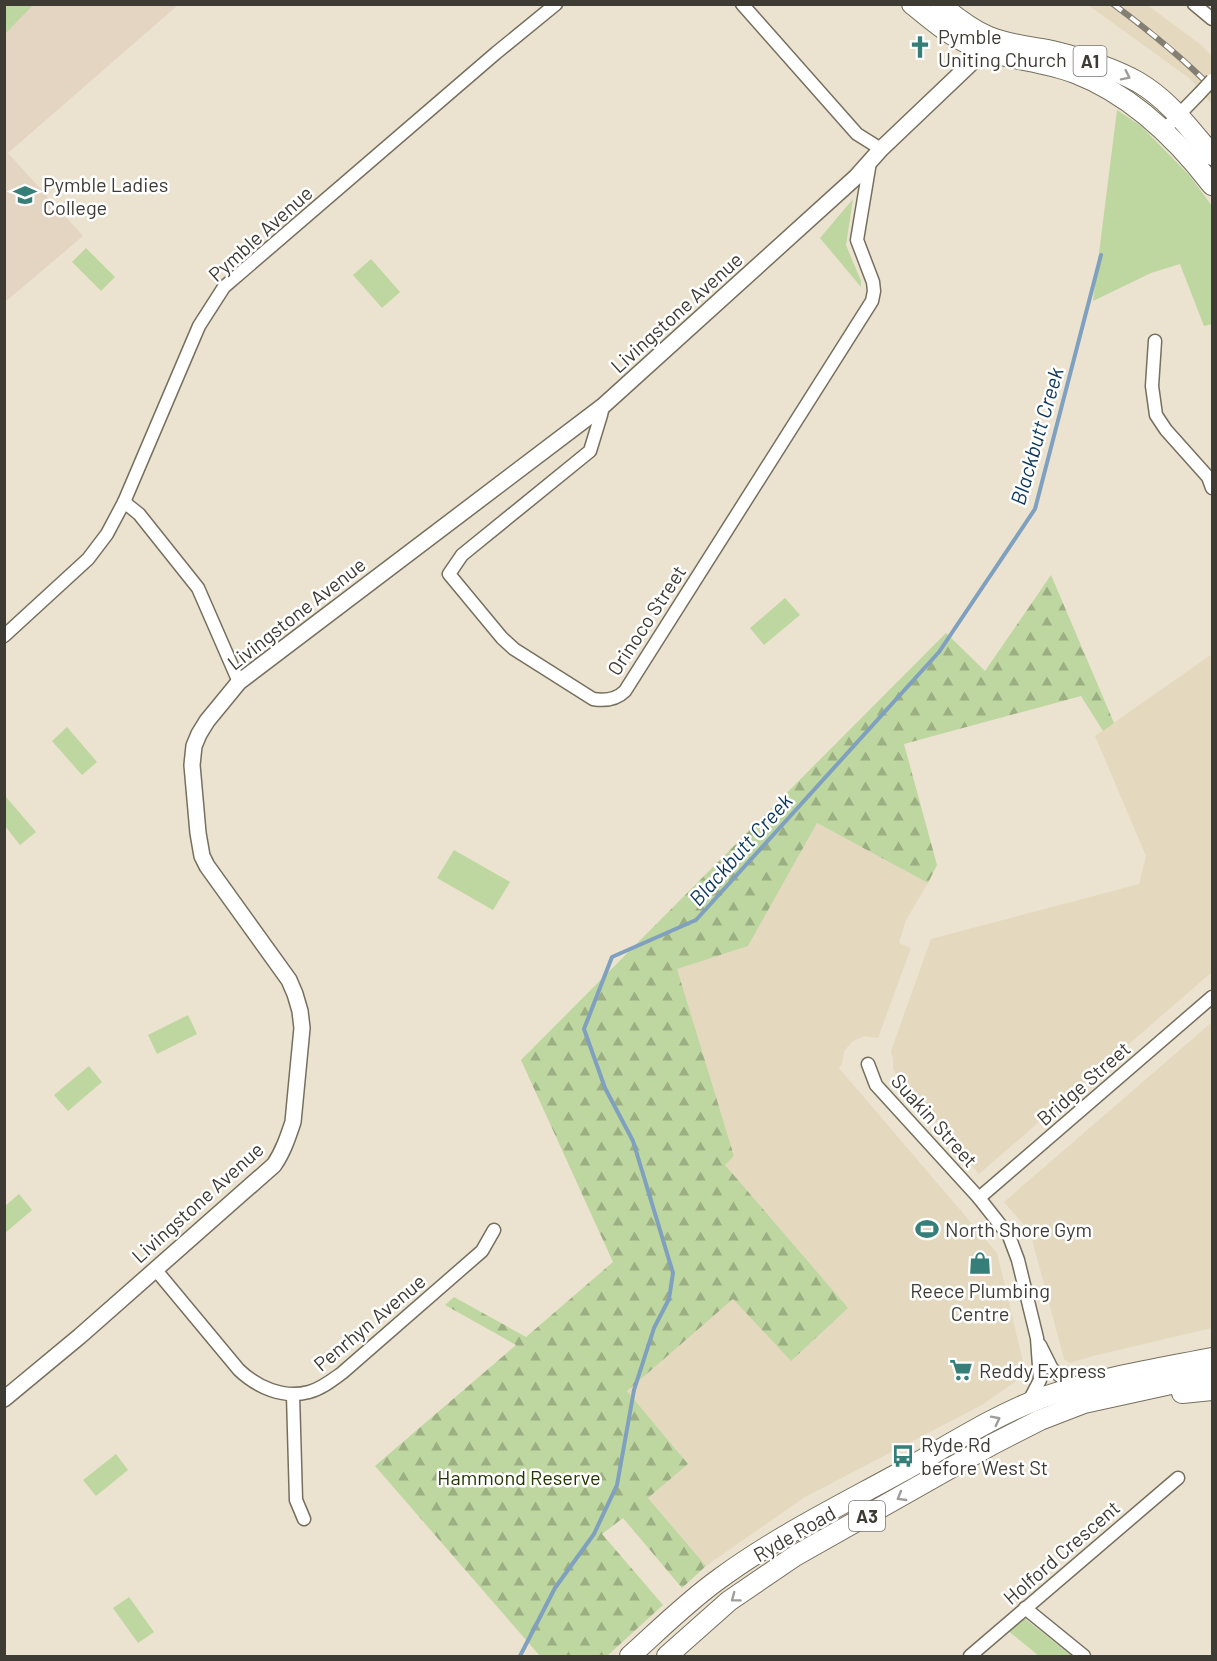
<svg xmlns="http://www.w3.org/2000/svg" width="1217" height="1661" viewBox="0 0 1217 1661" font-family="Barlow,sans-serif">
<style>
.built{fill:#e4d9bf}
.education{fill:#e4d4c2}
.green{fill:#bed69f}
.forest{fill:url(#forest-firs)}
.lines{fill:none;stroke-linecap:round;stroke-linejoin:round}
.stream{stroke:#80a0bf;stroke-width:4}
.minor-casing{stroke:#766f5e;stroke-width:15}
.tertiary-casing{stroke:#766f5e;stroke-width:18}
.trunk-casing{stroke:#766f5e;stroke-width:22}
.minor{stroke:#fff;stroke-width:12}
.tertiary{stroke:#fff;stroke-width:15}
.trunk{stroke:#fff;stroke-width:20}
.rail-casing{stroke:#847f73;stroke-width:6}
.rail{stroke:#fff;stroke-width:4;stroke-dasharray:11;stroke-linecap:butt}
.minor-bridge-casing{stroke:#766f5e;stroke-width:15;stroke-linecap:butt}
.minor-bridge{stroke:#fff;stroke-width:12}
.oneway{stroke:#9e9d9a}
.labels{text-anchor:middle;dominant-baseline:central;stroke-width:5;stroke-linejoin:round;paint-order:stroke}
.shield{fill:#fff;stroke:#787671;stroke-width:1.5}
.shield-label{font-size:18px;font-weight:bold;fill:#3e3b34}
.poi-label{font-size:20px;fill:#3e3b34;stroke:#fff;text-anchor:start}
.street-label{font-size:20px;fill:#3e3b34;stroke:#fff}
.park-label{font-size:20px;fill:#243600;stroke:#fff}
.water-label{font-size:21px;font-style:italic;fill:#0c375c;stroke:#fff}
</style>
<defs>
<pattern id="forest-firs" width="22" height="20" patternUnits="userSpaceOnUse" patternTransform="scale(1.5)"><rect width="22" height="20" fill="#bed69f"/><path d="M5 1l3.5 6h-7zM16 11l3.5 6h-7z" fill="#9caf82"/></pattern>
</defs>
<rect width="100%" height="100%" fill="#ebe3d0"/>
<g class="built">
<polygon points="1088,5 1147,5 1200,44 1212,56 1212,104 1189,78"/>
<polygon points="1212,654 1212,972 979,1174 897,1077 893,1068 893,1059 891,1051 931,939 1139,884 1146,856 1095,736"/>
<polygon points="817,823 928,883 906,920 899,943 911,948 878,1038 865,1036 853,1041 844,1051 842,1064 839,1068 997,1253 1025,1370 1022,1377 982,1405 805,1497 706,1566 648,1498 688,1464 627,1391 733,1298 725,1165 734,1156 676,969 748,946"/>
<polygon points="1212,1022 1212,1328 1093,1356 1070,1363 1064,1359 1030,1232 1004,1202"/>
</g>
<polygon class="education" points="5,5 178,5 8,153 83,236 5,302"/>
<g class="green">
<polygon points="4,5 33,5 5,34 4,34"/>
<polygon points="1117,110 1141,126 1190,176 1212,206 1212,324 1204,326 1180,264 1151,273 1093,301"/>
<polygon points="853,199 846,245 861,281 861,287 820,238"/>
<polygon points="86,248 115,277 101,291 72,262"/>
<polygon points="371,259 400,292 382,308 353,275"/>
<polygon points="785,598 800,615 764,645 750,628"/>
<polygon points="67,727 97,762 82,775 52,741"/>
<polygon points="6,797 36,832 20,845 5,826 5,799"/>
<polygon points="454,850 510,882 493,910 437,878"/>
<polygon points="188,1015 197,1034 157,1054 148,1035"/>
<polygon points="89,1066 102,1082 68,1111 54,1095"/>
<polygon points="19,1194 32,1210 5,1233 5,1206"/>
<polygon points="116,1454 128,1470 96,1496 83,1480"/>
<polygon points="129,1597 154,1632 138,1643 113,1608"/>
<polygon points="1020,1615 1072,1656 1039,1656 1006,1629"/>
</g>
<polygon class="forest" points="1051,575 1114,723 1103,731 1081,696 904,744 937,865 928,883 817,823 748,946 677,969 734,1156 725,1165 848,1308 791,1361 733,1299 627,1391 688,1464 648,1498 706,1566 682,1588 623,1518 602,1534 663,1605 607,1656 540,1656 375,1466 516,1345 445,1305 454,1297 526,1337 613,1262 521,1060 946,633 985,671"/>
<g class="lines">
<polyline class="stream" points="520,1656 555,1588 594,1534 617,1485 634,1390 654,1328 669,1299 673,1273 633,1141 605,1088 584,1029 612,957 696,920 939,652 1035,509 1101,255"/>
<g class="minor-casing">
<g id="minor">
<polyline points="742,4 857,134 881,149"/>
<polyline points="1194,4 1212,19"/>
<polyline points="1164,130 1200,93"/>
<polyline points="1155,341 1152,386 1156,415 1166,430 1208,477 1212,488"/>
<path d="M603,406l-2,9 -11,36 -128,104 -13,19 53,64 12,11 79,50c12,2 23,1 32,-8l247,-390 2,-10 -1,-9 -16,-42 13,-78"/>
<polyline points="124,502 139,514 198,588 239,682"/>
<polyline points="4,636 88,559 107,534 124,502 199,326 224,287 496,53 556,4"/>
<polyline points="868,1064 876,1085 979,1198 1009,1236 1018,1260 1037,1338 1040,1380 1028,1403"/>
<polyline points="979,1198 1212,997"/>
<path d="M155,1269l84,101c18,17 44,29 70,22 12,-3 22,-11 33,-19l140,-122 12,-21"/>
<polyline points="1040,1345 1052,1369 1074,1388"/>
<polyline points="293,1395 296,1500 304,1519"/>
<polyline points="1025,1608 1084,1656"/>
<polyline points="970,1656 1178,1478"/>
</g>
</g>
<g class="tertiary-casing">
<path id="tertiary" d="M4,1399l76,-63 194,-171c9,-13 14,-28 19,-43l9,-94 -2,-17 -5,-17 -6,-14 -82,-114 -5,-10 -4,-23 -6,-68 2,-19 5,-12 8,-13 32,-39 364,-276 253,-229 25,-28 104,-99 3,-8"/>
</g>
<g class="trunk-casing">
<g id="trunk">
<path d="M912,4c23,19 45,38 74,47 29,9 61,11 89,22 57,22 101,65 137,112"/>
<path d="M940,4c15,13 30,25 49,33 20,8 42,10 63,14 29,7 59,16 86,31 31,18 52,47 74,73"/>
<polyline points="1182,1393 1212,1390"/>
<path d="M630,1656c29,-26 57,-54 89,-77 57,-42 122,-74 184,-108 46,-26 92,-56 141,-74 55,-19 112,-28 168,-39"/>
<polyline points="667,1656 729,1601 795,1556 993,1444 1040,1420 1084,1403 1212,1375"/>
</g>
</g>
<use href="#minor" class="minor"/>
<use href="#tertiary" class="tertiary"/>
<use href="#trunk" class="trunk"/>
<g class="rail-casing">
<path id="rail" d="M1113,4c35,26 69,53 99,84"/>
</g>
<use href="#rail" class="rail"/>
<g class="minor-bridge-casing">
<polyline id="minor-bridge" points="1200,93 1212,80"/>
</g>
<use href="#minor-bridge" class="minor-bridge"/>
</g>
<defs><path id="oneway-chevron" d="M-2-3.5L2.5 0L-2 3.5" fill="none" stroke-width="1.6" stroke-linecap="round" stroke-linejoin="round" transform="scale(1.5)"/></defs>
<g class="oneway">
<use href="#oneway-chevron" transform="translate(1126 76) rotate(26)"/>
<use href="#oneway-chevron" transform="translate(996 1420) rotate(-27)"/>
<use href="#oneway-chevron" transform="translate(901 1497) rotate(150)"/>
<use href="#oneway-chevron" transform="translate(735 1598) rotate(143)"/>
</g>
<defs>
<g id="church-bare" transform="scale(1.8)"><path d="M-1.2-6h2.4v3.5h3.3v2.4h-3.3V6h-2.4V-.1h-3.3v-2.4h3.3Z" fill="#367e78" stroke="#fff" stroke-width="2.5" paint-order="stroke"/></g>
<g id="school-bare" transform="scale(1.8)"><path d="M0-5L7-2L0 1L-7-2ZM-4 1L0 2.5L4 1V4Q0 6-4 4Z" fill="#367e78" stroke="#fff" stroke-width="2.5" paint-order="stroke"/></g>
<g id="stadium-bare" transform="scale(1.8)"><path d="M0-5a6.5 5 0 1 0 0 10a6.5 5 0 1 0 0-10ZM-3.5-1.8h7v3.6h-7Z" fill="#367e78" stroke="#fff" stroke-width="2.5" paint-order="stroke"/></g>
<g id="shop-bare" transform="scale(1.8)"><path d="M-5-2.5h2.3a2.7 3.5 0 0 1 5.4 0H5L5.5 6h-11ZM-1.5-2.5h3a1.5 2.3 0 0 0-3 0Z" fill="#367e78" stroke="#fff" stroke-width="2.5" paint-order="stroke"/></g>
<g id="supermarket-bare" transform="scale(1.8)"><path d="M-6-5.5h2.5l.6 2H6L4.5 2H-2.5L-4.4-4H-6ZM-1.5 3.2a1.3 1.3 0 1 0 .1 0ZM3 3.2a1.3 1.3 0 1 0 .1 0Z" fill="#367e78" stroke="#fff" stroke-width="2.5" paint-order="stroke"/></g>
<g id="bus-bare" transform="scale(1.8)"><path d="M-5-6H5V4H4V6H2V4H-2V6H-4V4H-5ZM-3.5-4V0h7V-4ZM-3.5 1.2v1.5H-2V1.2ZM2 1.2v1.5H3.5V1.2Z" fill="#367e78" stroke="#fff" stroke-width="2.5" paint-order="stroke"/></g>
</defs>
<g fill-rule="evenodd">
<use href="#church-bare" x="920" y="47"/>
<use href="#school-bare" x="25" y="195"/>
<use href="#stadium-bare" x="927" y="1229"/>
<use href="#shop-bare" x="980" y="1263"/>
<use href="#supermarket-bare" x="961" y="1370"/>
<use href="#bus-bare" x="903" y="1456"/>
</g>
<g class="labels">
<g class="shield">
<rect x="1073.5" y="46" width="33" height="30" rx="4.5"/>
<rect x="849" y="1501" width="36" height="30" rx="4.5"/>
</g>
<g class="shield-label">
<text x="1090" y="61">A1</text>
<text x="867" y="1516">A3</text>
</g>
<g class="poi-label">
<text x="938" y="36">Pymble<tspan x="938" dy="23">Uniting Church</tspan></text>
<text x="43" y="184">Pymble Ladies<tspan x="43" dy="23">College</tspan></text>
<text x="945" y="1229">North Shore Gym</text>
<text x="980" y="1290" text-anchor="middle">Reece Plumbing<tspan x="980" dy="23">Centre</tspan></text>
<text x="979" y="1370">Reddy Express</text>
<text x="921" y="1444">Ryde Rd<tspan x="921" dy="23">before West St</tspan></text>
</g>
<g class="street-label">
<text transform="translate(260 233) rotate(-42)">Pymble Avenue</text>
<text transform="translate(676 312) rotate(-42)">Livingstone Avenue</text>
<text transform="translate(296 613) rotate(-38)">Livingstone Avenue</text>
<text transform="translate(646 620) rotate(-57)">Orinoco Street</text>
<text transform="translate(1083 1083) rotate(-41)">Bridge Street</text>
<text transform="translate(935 1120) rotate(48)">Suakin Street</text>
<text transform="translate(197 1202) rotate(-42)">Livingstone Avenue</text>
<text transform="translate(369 1322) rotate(-40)">Penrhyn Avenue</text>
<text transform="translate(794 1533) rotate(-30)">Ryde Road</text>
<text transform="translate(1061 1552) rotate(-41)">Holford Crescent</text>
</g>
<g class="park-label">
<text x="519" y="1477">Hammond Reserve</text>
</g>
<g class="water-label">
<text transform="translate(1036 436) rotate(-74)">Blackbutt Creek</text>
<text transform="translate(740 849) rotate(-48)">Blackbutt Creek</text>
</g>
</g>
<rect width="1217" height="1661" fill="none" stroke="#3e3b34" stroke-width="12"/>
</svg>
